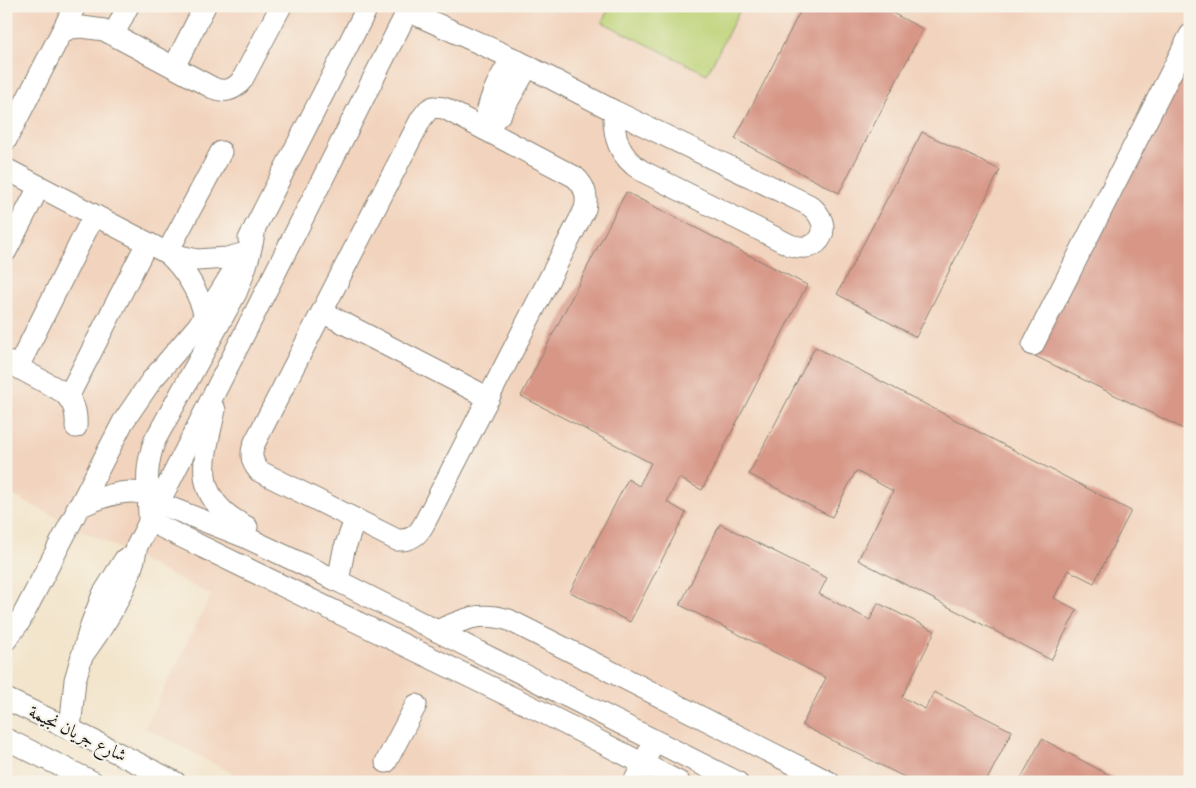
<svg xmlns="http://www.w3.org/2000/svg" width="1196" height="788" viewBox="0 0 1196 788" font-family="'Gentium Book Plus',Amiri,serif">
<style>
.built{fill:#f2d4be}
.green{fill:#bdd377;stroke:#6c784a}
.building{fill:#d79686}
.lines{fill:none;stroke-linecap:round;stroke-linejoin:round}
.minor-casing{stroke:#888074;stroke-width:23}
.minor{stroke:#fff;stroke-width:21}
.labels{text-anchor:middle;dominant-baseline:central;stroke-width:4.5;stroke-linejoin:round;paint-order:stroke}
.street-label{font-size:18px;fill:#1c1c1c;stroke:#f7f3e8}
</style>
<rect width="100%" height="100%" fill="#f7f3e8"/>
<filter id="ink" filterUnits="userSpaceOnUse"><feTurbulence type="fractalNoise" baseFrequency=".02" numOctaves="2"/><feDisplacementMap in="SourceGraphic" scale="10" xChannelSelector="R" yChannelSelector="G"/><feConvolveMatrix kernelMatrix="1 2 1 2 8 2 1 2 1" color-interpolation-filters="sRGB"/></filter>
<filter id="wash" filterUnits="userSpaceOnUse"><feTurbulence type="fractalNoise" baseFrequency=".0096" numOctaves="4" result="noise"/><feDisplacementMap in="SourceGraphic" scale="20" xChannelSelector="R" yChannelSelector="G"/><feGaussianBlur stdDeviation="1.12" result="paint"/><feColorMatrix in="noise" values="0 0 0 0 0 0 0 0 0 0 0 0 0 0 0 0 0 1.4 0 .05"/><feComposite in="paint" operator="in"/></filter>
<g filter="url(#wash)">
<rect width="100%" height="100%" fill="#f3e5cc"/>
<polygon class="built" points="6,6 1190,6 1190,782 249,782 145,728 211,595 6,492"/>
<polygon class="green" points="610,6 742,6 707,74 602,22"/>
<g id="blocks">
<g class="building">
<polygon points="803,6 879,6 923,29 839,193 735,139"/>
<polygon points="1190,52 1190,416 1184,429 1033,355"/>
<polygon points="922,132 1000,170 916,337 837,294"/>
<polygon points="626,192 807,285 702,490 679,478 667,502 686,513 630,622 570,592 628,479 639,486 651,463 521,396"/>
<polygon points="815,347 1131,511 1094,583 1068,570 1054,598 1077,610 1051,660 858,560 893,491 856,471 832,517 749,474"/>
<polygon points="720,524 827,578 819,594 870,620 878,603 935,631 902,697 925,709 934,692 1012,731 986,782 914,782 802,725 826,678 680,605"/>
<polygon points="1042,739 1122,782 1019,782"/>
</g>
</g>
</g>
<g filter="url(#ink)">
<use href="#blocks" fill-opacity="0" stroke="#888074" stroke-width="1"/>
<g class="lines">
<g class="minor-casing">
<g id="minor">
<path d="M401,6l7,5 104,47 102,53 195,94c27,20 12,51 -19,40l-148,-74c-23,-14 -29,-34 -28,-60"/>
<path d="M62,32l9,-4 11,-1 22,3 109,58c12,5 21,2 29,-8l39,-74"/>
<polyline points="114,34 128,6"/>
<polyline points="174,67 205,6"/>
<path d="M433,107l11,1 131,69c10,9 13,19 10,32l-161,315c-6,11 -13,17 -27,16l-138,-69c-8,-9 -9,-18 -4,-29l166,-323 7,-9z"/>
<path d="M485,129c1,-27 13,-48 27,-71"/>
<polyline points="485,129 501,113 528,66"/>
<polyline points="6,140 75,6"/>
<polyline points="6,169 167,253 197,260 227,258 242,254"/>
<path d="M255,227c-3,24 -10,44 -19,66l-81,147c-12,32 -6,49 -6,81l383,186 147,75"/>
<polyline points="249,239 368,6"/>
<polyline points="6,251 39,187"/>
<polyline points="167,253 221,152"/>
<path d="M167,253c20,18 31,38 38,63"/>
<polyline points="322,312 489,398"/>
<polyline points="1033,345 1190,35"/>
<path d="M6,361l57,31c11,10 14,20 13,35"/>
<polyline points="18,367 94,215"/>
<polyline points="68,397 147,243"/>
<path d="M215,410c-12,52 -25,88 32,117"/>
<path d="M77,508c19,-9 47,-21 69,-14 4,1 9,6 12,9l87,34 93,44 399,201"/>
<polyline points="338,581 344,550 355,520"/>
<path d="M437,631c27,-12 43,-20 72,-11l320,162"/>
<polyline points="6,640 20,621 123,422 151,381 198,326 219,294 232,273"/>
<path d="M82,656c24,-33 48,-69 55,-110l273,-540"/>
<polyline points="6,699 70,729 175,782"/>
<polyline points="70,729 75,680 91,625 103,594 125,559"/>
<polyline points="6,739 93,782"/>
<polyline points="386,762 416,705"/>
<polyline points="634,782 649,752"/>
</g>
</g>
<use href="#minor" class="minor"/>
</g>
</g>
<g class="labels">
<g class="street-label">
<text transform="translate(78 733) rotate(26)">شارع جريان نجيمة</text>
</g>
</g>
<rect width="1196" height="788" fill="none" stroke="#f7f3e8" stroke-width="25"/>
</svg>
